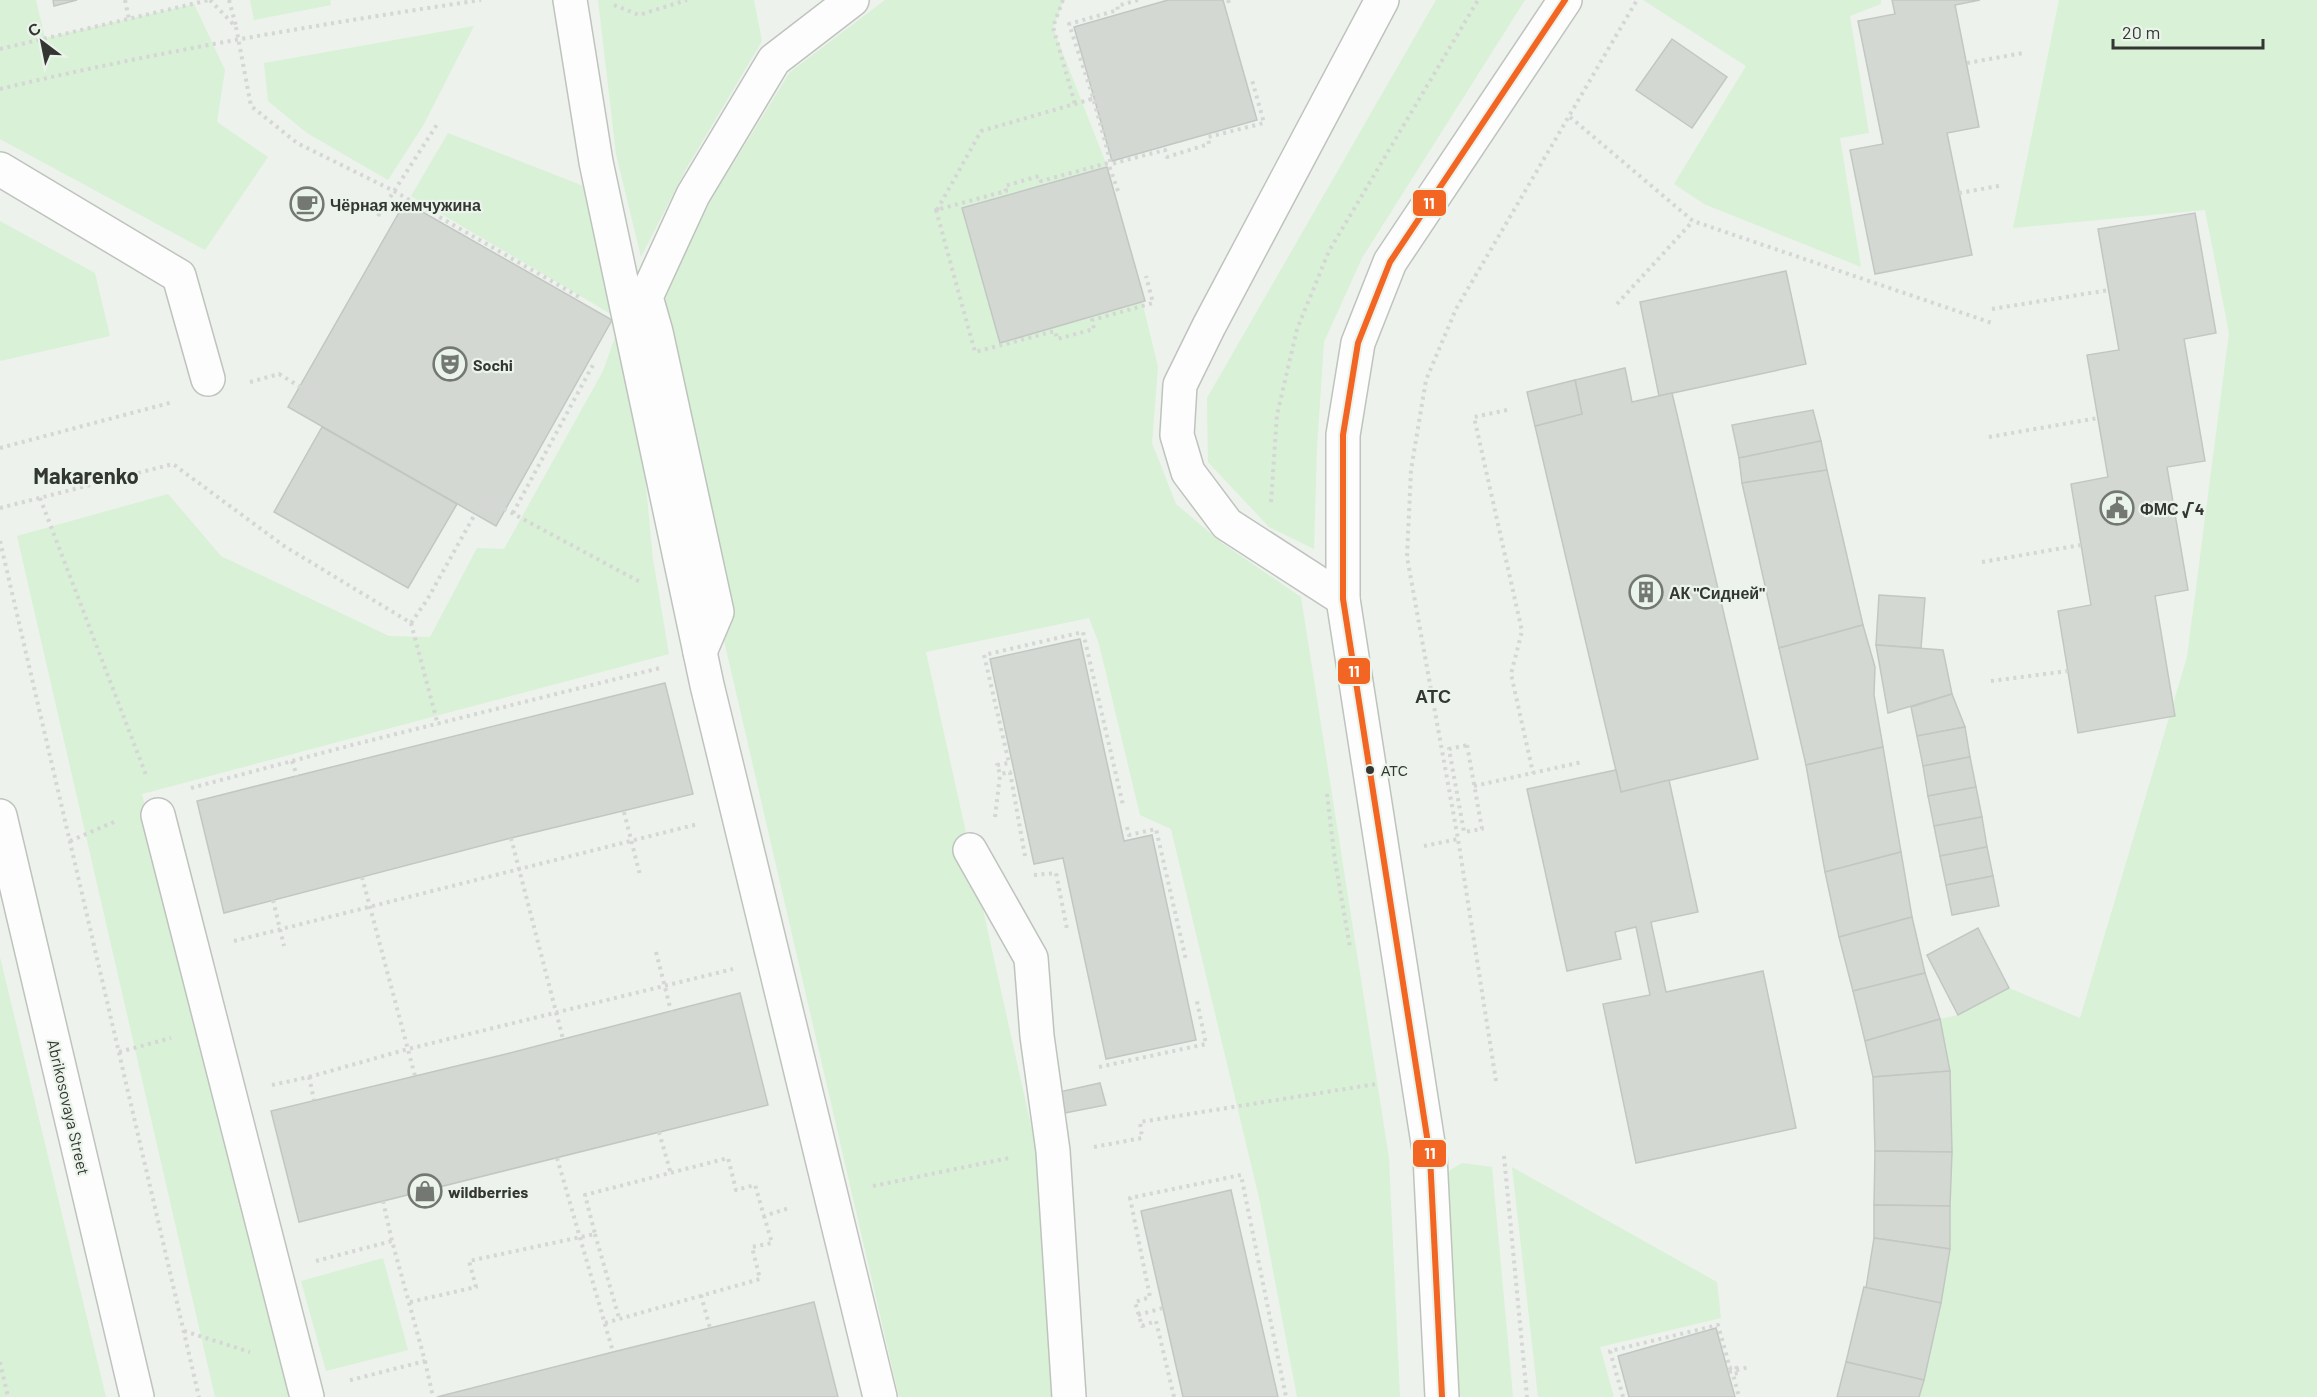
<svg xmlns="http://www.w3.org/2000/svg" width="2317" height="1397" viewBox="0 0 2317 1397" font-family="Barlow,sans-serif">
<style>
.green{fill:#d9f1d6}
.building{fill:#d4d8d3;stroke:#c3c7c3;stroke-width:1.5}
.lines{fill:none;stroke-linecap:round;stroke-linejoin:round}
.minor-casing{stroke:#bfc3be;stroke-width:36}
.path{stroke:#d5d6d5;stroke-width:4;stroke-dasharray:3 4.5;stroke-linecap:butt}
.minor{stroke:#fcfdfc;stroke-width:33}
.bus-1-casing{stroke:#ebf4ea;stroke-width:10}
.bus-1{stroke:#f26522;stroke-width:6}
.bus-dot{fill:#333632;stroke:#ebf4ea;stroke-width:2}
.labels{text-anchor:middle;dominant-baseline:central;stroke-width:4.5;stroke-linejoin:round;paint-order:stroke}
.bus-label{font-size:14px;fill:#333632;stroke:#ebf4ea;text-anchor:start}
.poi-label{font-size:16px;font-weight:bold;fill:#333632;stroke:#ebf4ea;text-anchor:start}
.street-label{font-size:16px;fill:#333632;stroke:#ebf4ea}
.neighbourhood-label{font-size:18px;font-weight:bold;fill:#333632;stroke:#ebf4ea}
.district-label{font-size:22px;font-weight:bold;fill:#333632;stroke:#ebf4ea}
.line-badge{stroke:#ebf4ea;stroke-width:2}
.badge-label{font-size:16px;text-anchor:middle;font-weight:bold;fill:#fff}
</style>
<rect width="100%" height="100%" fill="#edf2ec"/>
<g class="green">
<polygon points="0,0 36,0 45,38 194,4 225,70 217,122 268,157 205,250 0,139"/>
<polygon points="250,0 330,0 331,5 254,20"/>
<polygon points="598,0 754,0 762,41 686,169 641,257 616,154"/>
<polygon points="885,0 1064,0 1053,28 1107,166 962,209 999,340 1142,301 1158,367 1152,443 1176,504 1222,543 1301,597 1389,1158 1400,1397 1297,1397 1260,1202 1171,829 1140,815 1099,644 1089,618 926,652 1037,1153 1052,1397 899,1397 698,528 659,304 710,201 790,72"/>
<polygon points="1436,0 1525,0 1362,258 1324,342 1317,447 1314,549 1269,527 1208,462 1207,398"/>
<polygon points="1643,0 1881,0 1881,4 1850,16 1869,133 1840,138 1861,267 1704,204 1674,184 1746,66"/>
<polygon points="2059,0 2317,0 2317,1397 1919,1397 1941,1303 1950,1249 1950,1071 1940,1019 1958,1015 2009,988 2080,1018 2187,657 2229,333 2205,210 2013,228"/>
<polygon points="474,26 424,124 388,180 307,133 268,101 264,63"/>
<polygon points="448,133 586,187 624,315 635,374 653,559 669,654 142,794 223,1135 291,1397 215,1397 17,536 168,494 221,556 389,636 430,637 477,548 504,549 603,371 621,320 411,196"/>
<polygon points="0,221 95,273 110,336 0,361"/>
<polygon points="0,957 106,1397 0,1397"/>
<polygon points="1462,1163 1492,1167 1513,1397 1457,1397 1444,1174"/>
<polygon points="1512,1167 1717,1282 1721,1318 1600,1347 1614,1397 1538,1397"/>
<polygon points="383,1258 408,1350 326,1371 301,1281"/>
</g>
<g class="building">
<polygon points="53,0 77,0 54,6"/>
<polygon points="1168,0 1223,0 1257,120 1112,161 1074,27"/>
<polygon points="1892,0 1980,0 1955,5 1979,127 1947,133 1972,255 1875,274 1850,150 1883,144 1858,21 1895,14"/>
<polygon points="1672,39 1727,77 1692,128 1636,90"/>
<polygon points="1107,167 1145,301 1000,343 962,208"/>
<polygon points="405,202 612,320 496,526 288,407"/>
<polygon points="2195,213 2216,333 2184,339 2205,461 2167,467 2188,590 2155,596 2175,716 2078,733 2058,611 2091,605 2071,484 2108,477 2087,355 2119,350 2098,229"/>
<polygon points="1786,271 1806,364 1659,396 1640,302"/>
<polygon points="1625,368 1632,402 1672,393 1758,759 1621,792 1535,426 1582,414 1575,380"/>
<polygon points="1575,380 1582,414 1535,426 1527,392"/>
<polygon points="1813,410 1821,441 1739,458 1732,425"/>
<polygon points="322,427 457,504 408,588 274,512"/>
<polygon points="1821,441 1827,470 1742,483 1739,458"/>
<polygon points="1827,470 1863,625 1779,648 1742,483"/>
<polygon points="1879,595 1925,598 1921,648 1876,645"/>
<polygon points="1863,625 1875,667 1874,695 1883,747 1806,765 1779,648"/>
<polygon points="1080,639 1124,841 1152,835 1196,1040 1106,1059 1063,858 1034,864 990,659"/>
<polygon points="1876,645 1943,650 1952,694 1888,713"/>
<polygon points="665,683 693,794 511,838 224,913 197,801"/>
<polygon points="1952,694 1965,727 1917,736 1911,707"/>
<polygon points="1965,727 1970,757 1923,766 1917,736"/>
<polygon points="1883,747 1901,852 1825,872 1806,765"/>
<polygon points="1970,757 1976,787 1928,796 1923,766"/>
<polygon points="1616,770 1621,792 1669,780 1698,912 1651,922 1666,992 1763,971 1796,1128 1636,1163 1603,1004 1650,995 1636,927 1615,932 1621,959 1567,971 1527,789"/>
<polygon points="1976,787 1982,817 1934,826 1928,796"/>
<polygon points="1982,817 1987,847 1940,856 1934,826"/>
<polygon points="1987,847 1993,876 1946,885 1940,856"/>
<polygon points="1901,852 1912,917 1839,937 1825,872"/>
<polygon points="1993,876 1999,906 1952,915 1946,885"/>
<polygon points="1912,917 1925,973 1853,991 1839,937"/>
<polygon points="1978,928 2009,988 1958,1015 1927,955"/>
<polygon points="1925,973 1940,1019 1865,1041 1853,991"/>
<polygon points="740,993 768,1105 299,1222 271,1111 506,1054"/>
<polygon points="1940,1019 1950,1071 1873,1077 1865,1041"/>
<polygon points="1950,1071 1952,1152 1875,1151 1873,1077"/>
<polygon points="1100,1083 1106,1105 1049,1116 1046,1095"/>
<polygon points="1875,1151 1952,1152 1950,1206 1874,1205"/>
<polygon points="1231,1190 1278,1397 1183,1397 1141,1211"/>
<polygon points="1874,1205 1950,1206 1950,1249 1874,1238"/>
<polygon points="1874,1238 1950,1249 1941,1303 1866,1288"/>
<polygon points="1864,1287 1941,1303 1924,1380 1846,1362"/>
<polygon points="814,1302 838,1397 437,1397 613,1352"/>
<polygon points="1716,1328 1735,1397 1629,1397 1618,1356"/>
<polygon points="1846,1362 1924,1380 1919,1397 1837,1397"/>
</g>
<g class="lines">
<g class="minor-casing">
<g id="minor">
<polyline points="570,0 596,162 707,685 880,1397"/>
<polyline points="0,169 179,276 208,379"/>
<polyline points="1343,599 1227,524 1188,472 1177,435 1180,385 1209,326 1382,0"/>
<polyline points="700,652 717,612 656,332 646,297 693,195 774,60 852,0"/>
<polyline points="158,815 307,1397"/>
<polyline points="0,816 137,1397"/>
<polyline points="970,850 1031,958 1037,1036 1053,1151 1069,1397"/>
<polyline points="1442,1397 1430,1156 1343,599 1343,435 1358,343 1390,262 1565,0"/>
</g>
</g>
<g class="path">
<polyline points="125,0 129,19"/>
<polyline points="210,0 236,27 251,106 297,143 394,191 581,298"/>
<polyline points="229,0 236,26"/>
<polyline points="1063,0 1053,27 1075,104"/>
<polyline points="1138,0 1117,6 1118,10 1069,24 1093,97 1090,97 1091,102 1094,101 1111,164 1165,150 1167,157 1209,144 1208,137 1264,123 1252,80"/>
<polyline points="1228,0 1229,3"/>
<polyline points="614,5 639,15 687,0"/>
<polyline points="0,49 209,0"/>
<polyline points="1967,63 2023,53"/>
<path d="M0,89c159,-38 320,-65 481,-89"/>
<polyline points="1570,117 1693,221 1992,323"/>
<polyline points="1118,191 1108,163 1041,181 1039,176 1005,186 1006,191 936,210 975,352 1055,331 1057,339 1094,329 1092,320 1153,303 1146,276"/>
<polyline points="1959,193 1999,186"/>
<polyline points="937,210 981,131 1092,99"/>
<polyline points="378,216 438,123"/>
<polyline points="1617,304 1693,221"/>
<polyline points="1992,309 2109,290"/>
<polyline points="250,382 279,374 484,498 642,583"/>
<polyline points="1507,410 1474,417 1522,631 1511,674 1533,773"/>
<polyline points="1989,437 2098,418"/>
<polyline points="0,448 173,402"/>
<polyline points="40,498 146,775"/>
<polyline points="1271,502 1277,415 1297,329 1329,251 1478,0"/>
<polyline points="0,508 173,464 284,546 411,623 438,725"/>
<polyline points="513,513 594,363"/>
<polyline points="0,541 199,1397"/>
<polyline points="1982,562 2081,545"/>
<polyline points="411,623 427,600 484,498"/>
<polyline points="1991,681 2068,671"/>
<polygon points="1467,745 1482,829 1464,832 1449,749"/>
<polyline points="292,761 297,776"/>
<polyline points="1474,786 1582,762"/>
<polyline points="191,788 352,745 660,668"/>
<polyline points="1327,794 1335,861 1350,947"/>
<polyline points="624,812 640,875"/>
<polyline points="995,817 1000,775"/>
<polyline points="1127,827 1129,835 1156,829 1186,960"/>
<polyline points="511,838 563,1039"/>
<polyline points="70,841 116,821"/>
<polyline points="1424,846 1458,839"/>
<polyline points="1025,856 1010,772 1000,774 997,765 1009,763 984,655 1083,632 1123,805"/>
<polyline points="1034,875 1056,873 1067,929"/>
<polyline points="362,877 415,1076"/>
<polyline points="273,900 284,946"/>
<polyline points="234,941 698,824"/>
<polyline points="656,952 671,1011"/>
<polyline points="119,1052 171,1038"/>
<polyline points="1099,1067 1206,1044 1196,997"/>
<polyline points="309,1077 408,1049 733,969"/>
<polyline points="1496,1081 1458,839 1407,557 1411,470 1426,380 1456,309 1637,0"/>
<polyline points="272,1085 309,1077 314,1100"/>
<polyline points="659,1132 671,1174"/>
<polyline points="1094,1147 1142,1138 1140,1122 1376,1084"/>
<polyline points="1504,1156 1527,1397"/>
<polyline points="557,1158 613,1352"/>
<polyline points="873,1186 1009,1158"/>
<polyline points="383,1201 392,1241"/>
<polyline points="595,1234 619,1318"/>
<polyline points="316,1261 392,1241 425,1361 347,1381"/>
<polyline points="701,1295 710,1328"/>
<polyline points="410,1302 476,1287 469,1261 595,1234 585,1195 728,1158 736,1190 755,1185 764,1216 789,1208"/>
<polyline points="1138,1315 1163,1308"/>
<polyline points="605,1323 760,1279 752,1247 772,1243 764,1216"/>
<polyline points="184,1331 250,1352"/>
<polyline points="425,1361 433,1397"/>
<polyline points="0,1362 8,1397"/>
<polyline points="1729,1372 1749,1367"/>
<polyline points="1174,1397 1156,1321 1142,1326 1135,1302 1150,1297 1130,1198 1241,1175 1286,1397"/>
<polyline points="1623,1397 1610,1351 1718,1325 1730,1368 1736,1366 1738,1373 1733,1374 1739,1397"/>
</g>
<use href="#minor" class="minor"/>
<g class="bus-1-casing">
<polyline id="bus-1" points="1442,1397 1430,1156 1343,599 1343,435 1358,343 1390,262 1565,0"/>
</g>
<use href="#bus-1" class="bus-1"/>
</g>
<defs>
<g id="cafe-ring" transform="scale(1.725)"><circle r="9.5" fill="#ebf4ea" stroke="#747873" stroke-width="1.5"/><path d="M-5.5-4.5H6V0H3Q3 3.5 0 3.5H-2.5Q-5.5 3.5-5.5 0ZM3-3.2v2h1.7v-2ZM-6 4.5H4V6H-6Z" fill="#747873"/></g>
<g id="theatre-ring" transform="scale(1.725)"><circle r="9.5" fill="#ebf4ea" stroke="#747873" stroke-width="1.5"/><path d="M-5-5.5Q0-4 5-5.5V0Q5 5 0 6Q-5 5-5 0ZM-3.3-2.5H-1v1.5H-3.3ZM1-2.5H3.3v1.5H1ZM-2.8 1Q0 5.5 2.8 1Z" fill="#747873"/></g>
<g id="civic-ring" transform="scale(1.725)"><circle r="9.5" fill="#ebf4ea" stroke="#747873" stroke-width="1.5"/><path d="M-.6-6.5H3V-4.5H.6V-3L4-1V1h2V6H-6V1h2V-1L-.6-3ZM-1.2 2.5V6h2.4V2.5Z" fill="#747873"/></g>
<g id="building-ring" transform="scale(1.725)"><circle r="9.5" fill="#ebf4ea" stroke="#747873" stroke-width="1.5"/><path d="M-4-6H4V6H1V3H-1V6H-4ZM-2.5-4.3h1.7v1.8h-1.7ZM.8-4.3h1.7v1.8H.8ZM-2.5-1h1.7V.8h-1.7ZM.8-1h1.7V.8H.8Z" fill="#747873"/></g>
<g id="shop-ring" transform="scale(1.725)"><circle r="9.5" fill="#ebf4ea" stroke="#747873" stroke-width="1.5"/><path d="M-5-2.5h2.3a2.7 3.5 0 0 1 5.4 0H5L5.5 6h-11ZM-1.5-2.5h3a1.5 2.3 0 0 0-3 0Z" fill="#747873"/></g>
</defs>
<g fill-rule="evenodd">
<use href="#cafe-ring" x="307" y="204"/>
<use href="#theatre-ring" x="450" y="364"/>
<use href="#civic-ring" x="2117" y="508"/>
<use href="#building-ring" x="1646" y="592"/>
<use href="#shop-ring" x="425" y="1191"/>
</g>
<circle class="bus-dot" cx="1370" cy="770" r="5"/>
<g class="labels">
<g class="bus-label">
<text x="1381" y="770">АТС</text>
</g>
<g class="poi-label">
<text x="330" y="204">Чёрная жемчужина</text>
<text x="473" y="364">Sochi</text>
<text x="2140" y="508">ФМС √4</text>
<text x="1669" y="592">АК "Сидней"</text>
<text x="448" y="1191">wildberries</text>
</g>
<g class="street-label">
<text transform="translate(69 1107) rotate(77)">Abrikosovaya Street</text>
</g>
<g class="neighbourhood-label">
<text x="1433" y="696">АТС</text>
</g>
<g class="district-label">
<text x="86" y="475">Makarenko</text>
</g>
</g>
<g class="line-badge">
<rect x="1412" y="189" width="35" height="28" rx="6" fill="#f26522"/>
<rect x="1337" y="657" width="34" height="28" rx="6" fill="#f26522"/>
<rect x="1412" y="1139" width="35" height="29" rx="6" fill="#f26522"/>
</g>
<g class="badge-label">
<text x="1429" y="209">11</text>
<text x="1354" y="677">11</text>
<text x="1430" y="1159">11</text>
</g>
<g transform="translate(42 42) rotate(328)" stroke="#ebf4ea" stroke-width="4.5" paint-order="stroke">
<path d="M0-4.5L10 22L0 15L-10 22Z" fill="#333632"/>
<text y="-9" font-size="16" font-weight="bold" text-anchor="middle" fill="#333632">С</text>
</g>
<path d="M2113 39v9h150v-9" fill="none" stroke="#333632" stroke-width="3"/>
<text x="2122" y="39" font-size="18" fill="#333632" stroke="#ebf4ea" stroke-width="4.5" paint-order="stroke">20 m</text>
</svg>
